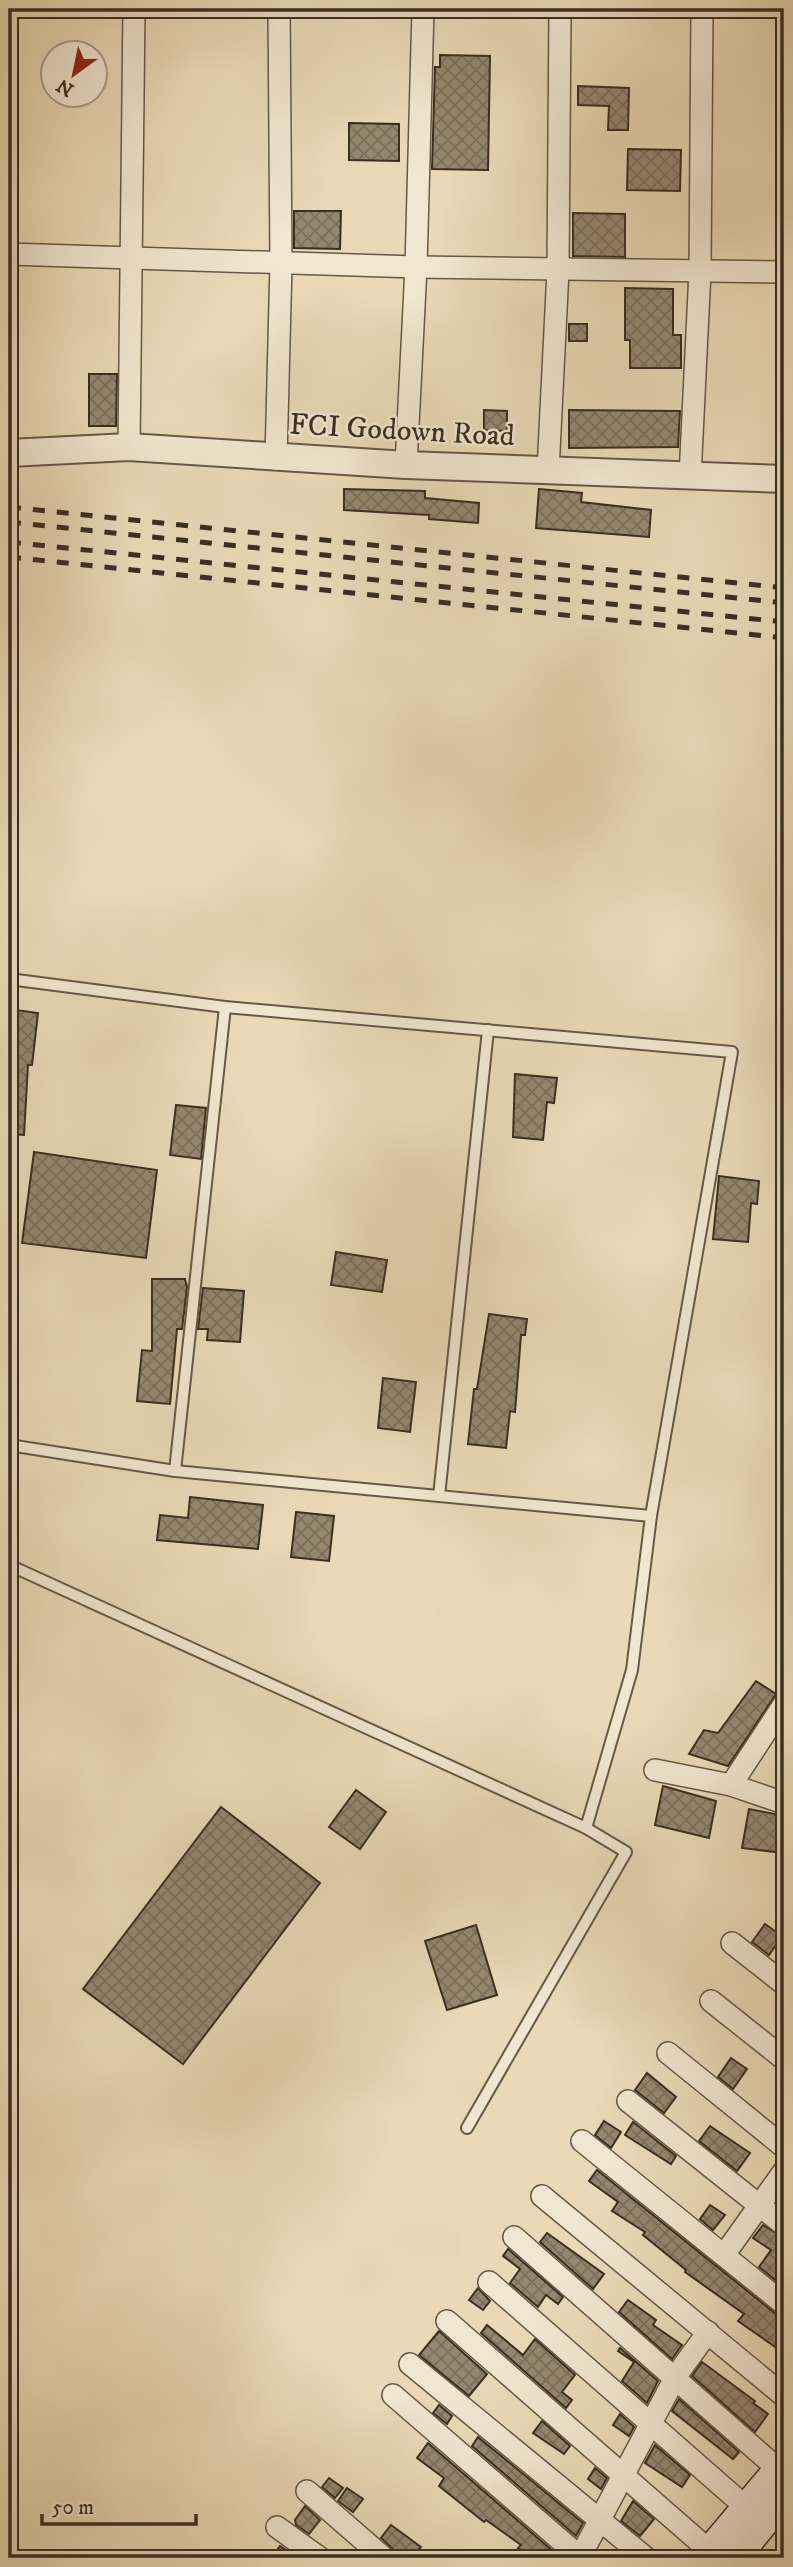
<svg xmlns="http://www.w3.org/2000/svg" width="793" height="2567" viewBox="0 0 793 2567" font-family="'IM FELL DW Pica',serif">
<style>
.building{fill:url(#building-cross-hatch);stroke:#392e22;stroke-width:2}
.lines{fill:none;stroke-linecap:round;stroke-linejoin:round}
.service-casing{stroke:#655947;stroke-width:14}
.minor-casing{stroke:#655947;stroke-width:24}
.tertiary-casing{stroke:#655947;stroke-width:30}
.secondary-casing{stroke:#392e22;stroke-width:33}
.service{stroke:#f1e6d0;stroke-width:10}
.minor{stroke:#f1e6d0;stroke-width:21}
.tertiary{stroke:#f1e6d0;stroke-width:26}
.secondary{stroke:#f1e6d0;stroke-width:30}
.rail{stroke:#392e22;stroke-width:5;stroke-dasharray:12 12;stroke-linecap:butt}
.labels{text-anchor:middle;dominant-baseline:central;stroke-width:5;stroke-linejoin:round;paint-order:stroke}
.street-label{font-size:30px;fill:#392e22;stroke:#f1e6d0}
</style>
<defs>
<pattern id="building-cross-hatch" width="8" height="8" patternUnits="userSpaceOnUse" patternTransform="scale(1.75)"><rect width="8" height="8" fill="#95876f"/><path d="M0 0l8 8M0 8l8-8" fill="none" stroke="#7b6f5b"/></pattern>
</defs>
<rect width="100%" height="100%" fill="#e9d9b7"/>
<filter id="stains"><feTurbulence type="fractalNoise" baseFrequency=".00286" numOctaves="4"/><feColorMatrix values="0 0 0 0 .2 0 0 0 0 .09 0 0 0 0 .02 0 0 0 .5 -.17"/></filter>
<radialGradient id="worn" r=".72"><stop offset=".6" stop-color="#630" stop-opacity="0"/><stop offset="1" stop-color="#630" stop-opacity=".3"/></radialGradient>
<g class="building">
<polygon points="440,55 490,56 488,170 432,169 435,67 440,67"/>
<polygon points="578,86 629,88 628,130 608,130 609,106 578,105"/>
<polygon points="349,123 399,124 399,161 349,160"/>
<polygon points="628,149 681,150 680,191 627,190"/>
<polygon points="294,211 341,211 340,249 294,248"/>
<polygon points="573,213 625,214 625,257 573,256"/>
<polygon points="625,288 673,289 673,335 681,335 681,368 630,368 630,340 625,340"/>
<rect x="569" y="324" width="18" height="17"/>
<polygon points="89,374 117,374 116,426 89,426"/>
<polygon points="484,410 507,411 507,431 484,430"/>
<polygon points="569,410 680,411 678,447 569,448"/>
<polygon points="344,489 425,491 425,498 479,503 478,523 429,519 429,515 344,510"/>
<polygon points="539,489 582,493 581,502 651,510 649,537 536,528"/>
<polygon points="9,1009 38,1013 32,1065 28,1065 24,1135 9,1134"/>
<polygon points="515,1074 557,1078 554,1103 547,1102 543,1140 513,1137"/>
<polygon points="176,1105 206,1108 201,1159 170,1155"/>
<polygon points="34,1152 157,1170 146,1258 22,1243"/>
<polygon points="719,1176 759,1181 757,1204 751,1203 748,1242 713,1239"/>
<polygon points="336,1252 387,1260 382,1292 331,1285"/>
<polygon points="152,1279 185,1279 187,1287 182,1329 177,1329 170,1404 137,1401 142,1350 152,1351"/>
<polygon points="203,1288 244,1291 240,1342 207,1340 208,1329 198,1329"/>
<polygon points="489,1314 527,1319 525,1335 521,1335 515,1412 510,1411 506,1448 468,1444 474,1389 477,1389"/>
<polygon points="383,1378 416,1382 410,1432 378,1428"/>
<polygon points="190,1497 263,1505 258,1549 157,1540 160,1515 188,1518"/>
<polygon points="296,1512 334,1516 329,1561 291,1557"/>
<polygon points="756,1681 776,1694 728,1766 689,1754 704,1730 718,1733"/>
<polygon points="663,1786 716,1801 709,1838 655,1825"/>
<polygon points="356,1790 386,1812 360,1849 329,1827"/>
<polygon points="221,1807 320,1883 183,2064 83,1989"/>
<polygon points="749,1809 784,1816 784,1853 742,1848"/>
<polygon points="765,1924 782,1936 769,1955 752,1942"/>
<polygon points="476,1925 497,1995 447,2010 425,1941"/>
<polygon points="731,2058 747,2069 733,2089 718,2077"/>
<polygon points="647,2073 676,2097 664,2113 635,2090"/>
<polygon points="604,2121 621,2132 611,2148 595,2135"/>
<polygon points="633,2122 676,2156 671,2164 625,2135"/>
<polygon points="710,2126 750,2153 737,2171 699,2141"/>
<polygon points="597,2170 776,2314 784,2317 784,2353 738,2321 744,2314 685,2272 686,2270 643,2235 645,2232 612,2211 618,2202 589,2181"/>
<polygon points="710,2205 725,2215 713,2230 700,2219"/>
<polygon points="763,2225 784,2238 784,2287 759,2267 771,2250 753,2238"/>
<polygon points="547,2233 604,2274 593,2289 540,2242"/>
<polygon points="508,2249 563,2297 558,2304 546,2295 538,2307 510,2283 520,2269 503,2256"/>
<polygon points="478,2288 490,2301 483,2310 469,2300"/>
<polygon points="628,2300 656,2320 653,2325 682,2345 672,2359 619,2312"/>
<polygon points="487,2325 523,2355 535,2339 575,2375 562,2392 572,2400 566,2408 481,2333"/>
<polygon points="439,2331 487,2374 469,2396 419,2355"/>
<polygon points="620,2348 658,2381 647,2403 622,2381 634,2362 618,2351"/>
<polygon points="702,2362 755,2401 753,2403 768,2414 755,2432 692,2376"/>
<polygon points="679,2399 739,2452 733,2459 672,2411"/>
<polygon points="439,2405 452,2416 447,2424 433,2413"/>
<polygon points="620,2414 634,2427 629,2436 613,2425"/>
<polygon points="542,2421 570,2446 564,2454 533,2433"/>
<polygon points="478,2437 583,2523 576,2536 472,2446"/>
<polygon points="428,2443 561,2558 533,2558 518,2548 521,2545 486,2520 484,2522 439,2486 444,2478 417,2458"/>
<polygon points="655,2445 690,2475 682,2487 645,2463"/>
<polygon points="595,2468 607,2478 601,2489 588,2479"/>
<polygon points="329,2478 343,2488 335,2498 322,2487"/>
<polygon points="347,2488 363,2499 353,2512 338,2501"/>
<polygon points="633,2501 654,2519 640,2536 621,2521"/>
<polygon points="305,2506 320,2520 309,2534 296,2525 295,2520"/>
<polygon points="391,2525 421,2547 412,2558 397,2558 393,2549 381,2538"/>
<polygon points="280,2546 298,2558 271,2558"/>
</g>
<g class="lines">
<g class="service-casing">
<g id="service">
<polyline points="9,979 225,1007 732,1052 651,1516 632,1670 586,1828"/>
<polyline points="9,1445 175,1471 651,1516"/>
<polyline points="175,1471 225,1007"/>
<polyline points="439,1496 488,1030"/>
<polyline points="9,1565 586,1828 626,1852 467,2128"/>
</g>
</g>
<g class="minor-casing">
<g id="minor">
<polyline points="9,254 416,267 784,272"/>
<polyline points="129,447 134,9"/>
<polyline points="276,459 281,263 279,9"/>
<polyline points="406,465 416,267 423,9"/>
<polyline points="548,471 558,270 560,9"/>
<polyline points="690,477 700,271 702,9"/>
<polyline points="655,1770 731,1785 784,1803"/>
<polyline points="731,1785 784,1704"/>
<polyline points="732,1943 784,1984"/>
<polyline points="711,2001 784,2059"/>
<polyline points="668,2053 784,2147"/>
<polyline points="628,2101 784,2225"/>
<polyline points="582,2141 784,2304"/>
<polyline points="542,2196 784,2396"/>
<polyline points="514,2237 779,2470"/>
<polyline points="724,2255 784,2171"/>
<polyline points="489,2282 748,2509"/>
<polyline points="447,2321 711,2552"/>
<polyline points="410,2364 646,2558"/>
<polyline points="393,2395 580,2557 676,2376 708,2332"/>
<polyline points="307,2491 384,2558"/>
<polyline points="277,2527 320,2558"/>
</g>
</g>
<g class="tertiary-casing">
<polyline id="tertiary" points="9,453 129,447 406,465 784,479"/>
</g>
<g class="secondary-casing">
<g id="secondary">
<polyline points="705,2558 784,2464"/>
<polyline points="734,2558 782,2499"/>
</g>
</g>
<use href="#service" class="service"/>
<use href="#minor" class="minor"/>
<use href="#tertiary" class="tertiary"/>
<use href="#secondary" class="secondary"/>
<g class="rail">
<polyline points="9,507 784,588"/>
<polyline points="9,522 784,603"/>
<polyline points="9,542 784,622"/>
<polyline points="9,557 784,638"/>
</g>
</g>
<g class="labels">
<g class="street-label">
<text transform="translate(402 431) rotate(3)">FCI Godown Road</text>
</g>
</g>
<rect width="793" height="2567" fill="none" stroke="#e9d9b7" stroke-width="35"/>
<rect x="10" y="10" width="772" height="2546" fill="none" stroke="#392e22" stroke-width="3.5"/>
<rect x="18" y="18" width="758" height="2532" fill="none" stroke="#392e22" stroke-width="2"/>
<g transform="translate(74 74) rotate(213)"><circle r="33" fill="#f1e6d0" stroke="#a79c8a" stroke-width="2"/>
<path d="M0-5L12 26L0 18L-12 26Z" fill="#8f2418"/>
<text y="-10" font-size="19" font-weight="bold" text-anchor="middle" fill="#392e22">N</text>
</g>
<path d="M42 2514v10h154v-10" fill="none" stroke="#392e22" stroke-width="3.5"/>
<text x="52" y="2514" font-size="21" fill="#392e22" stroke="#f1e6d0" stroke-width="5" paint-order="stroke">50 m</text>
<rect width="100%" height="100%" filter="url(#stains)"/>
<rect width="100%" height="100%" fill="url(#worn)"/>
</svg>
